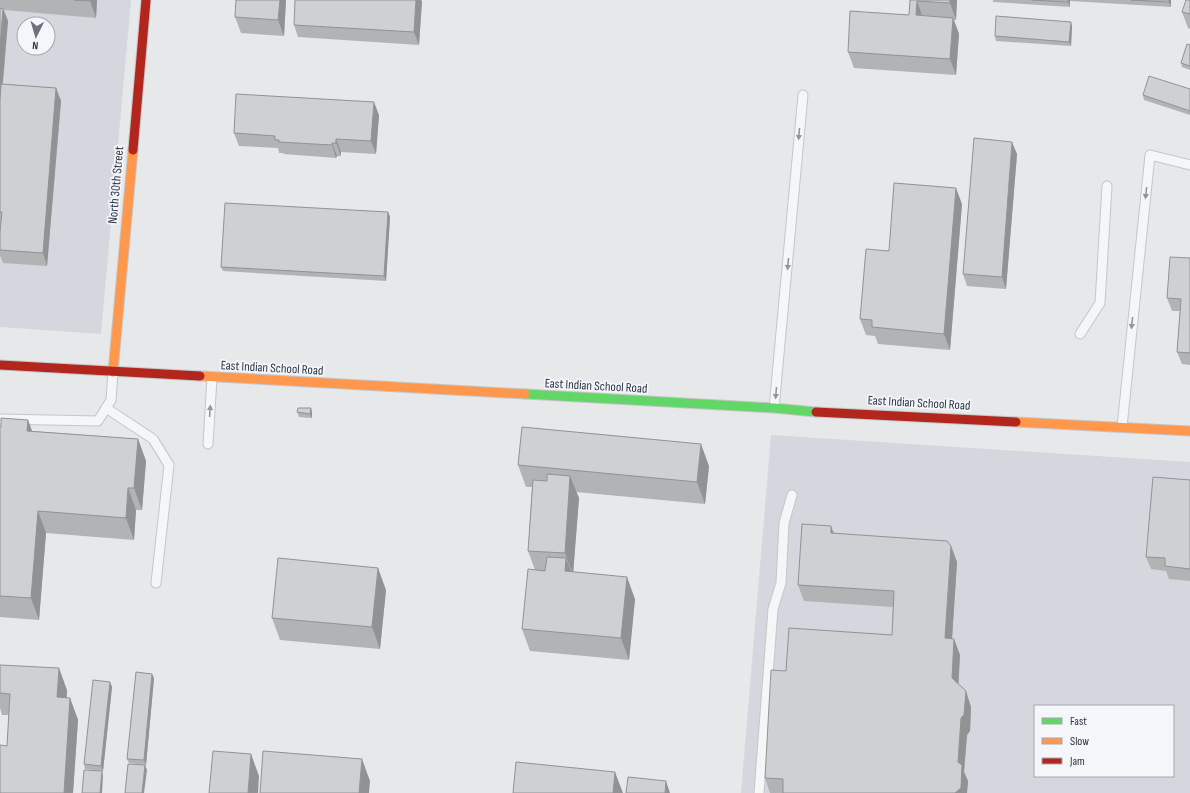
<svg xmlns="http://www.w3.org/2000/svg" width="1190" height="793" viewBox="0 0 1190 793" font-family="'Sofia Sans Condensed',sans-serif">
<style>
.built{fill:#d4d7dd;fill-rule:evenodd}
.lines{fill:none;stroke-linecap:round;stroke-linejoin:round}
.lane-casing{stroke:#c4c6c8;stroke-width:11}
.fast-casing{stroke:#c4c6c8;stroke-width:11}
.slow-casing{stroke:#c4c6c8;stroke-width:11}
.jam-casing{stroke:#c4c6c8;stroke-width:11}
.lane{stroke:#f5f6f7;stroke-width:9}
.fast{stroke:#63d668;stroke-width:9}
.slow{stroke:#ff974d;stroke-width:9}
.jam{stroke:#b3261e;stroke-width:9}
.wall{fill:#b1b3b5}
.shaded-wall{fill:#909294}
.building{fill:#ced0d3;stroke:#909294}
.oneway{fill:#90959e}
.labels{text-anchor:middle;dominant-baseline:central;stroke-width:3.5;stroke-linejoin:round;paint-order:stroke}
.street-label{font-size:13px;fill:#2b3445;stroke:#f4f6f9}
</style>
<rect width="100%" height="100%" fill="#e6e8ea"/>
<g class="built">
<path d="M0,0h131l-30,334 -101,-7zM24,24h24v24h-24z"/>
<path d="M771,435l419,27v331h-449zM1035,706h138v70h-138z"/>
</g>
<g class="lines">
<g class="lane-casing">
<g id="lane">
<polyline points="1080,334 1100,303 1107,186"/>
<polyline points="106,408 153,439 169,465 156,583"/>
<polyline points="774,408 803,95"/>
<polyline points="0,419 98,421 111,400 113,372"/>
<polyline points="1122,427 1150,155 1190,165"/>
<polyline points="208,444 212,378"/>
<polyline points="759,793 773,609 781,583 784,523 792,495"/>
</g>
</g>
<g class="fast-casing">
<polyline id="fast" points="525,394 774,408 816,412"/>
</g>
<g class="slow-casing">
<g id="slow">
<polyline points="113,372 133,150"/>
<polyline points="200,376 525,394"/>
<polyline points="1016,422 1190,431"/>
</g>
</g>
<g class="jam-casing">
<g id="jam">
<polyline points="133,150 146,0"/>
<polyline points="0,365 200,376"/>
<polyline points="816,412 1016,422"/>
</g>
</g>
<use href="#lane" class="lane"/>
<use href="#fast" class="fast"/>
<use href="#slow" class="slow"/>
<use href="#jam" class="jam"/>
</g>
<g class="wall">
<polygon points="0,0 97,0 96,18 4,10 8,21 3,84 56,88 61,101 47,266 3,263 0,255 0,232 1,224 0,224"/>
<polygon points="236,0 286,0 284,36 241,33 235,17"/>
<polygon points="910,0 957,0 956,20 954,20 959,34 956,75 854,68 848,52 909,15"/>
<polygon points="993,0 1171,0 1171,7 1070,1 1070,7 993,2"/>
<polygon points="1190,0 1190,29 1188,28 1182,12"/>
<polygon points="422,1 419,45 298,37 294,25"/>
<polygon points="1072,26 1071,46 996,41 995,36"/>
<polygon points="1190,45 1190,70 1182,67 1181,63"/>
<polygon points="1190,89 1190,115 1144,100 1143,95"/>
<polygon points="379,115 376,154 341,152 341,156 337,156 336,158 284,154 283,153 279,153 278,148 239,146 234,133"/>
<polygon points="1017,154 1006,289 967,286 963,274"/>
<polygon points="962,204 950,350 878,344 875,336 866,335 860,319 889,251"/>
<polygon points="388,212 390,217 386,281 223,271 221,267"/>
<polygon points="1190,258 1190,365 1182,364 1177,352 1180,311 1172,311 1167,298"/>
<polygon points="311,408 312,413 312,418 299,417 297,412"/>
<polygon points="28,420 32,431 138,439 146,461 142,510 136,510 134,540 46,533 39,620 0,617 0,427"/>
<polygon points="518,465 709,466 705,504 576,492 579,498 573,572 635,599 629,660 530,651 522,629 535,570 528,551 532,487 526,487"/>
<polygon points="1190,480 1190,581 1169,579 1166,571 1151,569 1146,557"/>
<polygon points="834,533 951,546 957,562 952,639 954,639 960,655 958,684 971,707 970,731 967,735 964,772 968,781 967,793 770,793 765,778 786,671 892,635 893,607 804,601 798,585"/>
<polygon points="386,590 380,649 280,640 272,618"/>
<polygon points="0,665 67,690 67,698 70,698 78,720 73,793 0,793 7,746 9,715 2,715 0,708"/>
<polygon points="154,678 146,765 129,763 127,759"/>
<polygon points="110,682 112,687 103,771 85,769 84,764"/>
</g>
<g class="shaded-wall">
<polygon points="90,0 97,0 96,18 90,1"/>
<polygon points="280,0 286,0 284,36 278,20"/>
<polygon points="416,0 421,0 422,1 419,45 414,32"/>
<polygon points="950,0 957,0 956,20 950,3"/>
<polygon points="1068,0 1070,0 1070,7 1068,2"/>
<polygon points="1169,0 1171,0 1171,7 1169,2"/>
<polygon points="917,1 923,18 916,15"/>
<polygon points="3,9 8,21 0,113 0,48"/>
<polygon points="953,18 959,34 956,75 950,59"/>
<polygon points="1071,22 1072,26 1071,46 1069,42"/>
<polygon points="56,88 61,101 47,266 43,253"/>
<polygon points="374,102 379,115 376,154 371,141"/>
<polygon points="336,139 341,152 341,156 336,143"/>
<polygon points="1012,142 1017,154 1006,289 1002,277"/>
<polygon points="332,143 337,156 336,158 332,145"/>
<polygon points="956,188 962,204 950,350 944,334"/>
<polygon points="388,212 390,217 386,281 384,276"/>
<polygon points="311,408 312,413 312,418 310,414"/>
<polygon points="28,420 36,442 27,431"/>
<polygon points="138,439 146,461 142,510 134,488"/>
<polygon points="701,444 709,466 705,504 697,482"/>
<polygon points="570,476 579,498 573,575 565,553"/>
<polygon points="128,488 136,510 134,540 126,518"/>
<polygon points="38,511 46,533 39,620 31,598"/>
<polygon points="831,526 837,542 831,533"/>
<polygon points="951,546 957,562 951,654 945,638"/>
<polygon points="566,558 574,580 565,571"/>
<polygon points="378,568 386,590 380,649 372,627"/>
<polygon points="627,577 635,599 629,660 621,638"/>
<polygon points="954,639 960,655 958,694 952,678"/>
<polygon points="59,668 67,690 65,719 57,697"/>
<polygon points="152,674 154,678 146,765 144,760"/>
<polygon points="110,682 112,687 103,771 101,766"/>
<polygon points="966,691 971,707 970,731 967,735 964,772 968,781 967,793 955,793 958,762 961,718"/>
<polygon points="70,698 78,720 73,793 64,793"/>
<polygon points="251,754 259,776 258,793 248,793"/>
<polygon points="362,759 370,781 369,793 359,793"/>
<polygon points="145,765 147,770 144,793 142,793"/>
<polygon points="102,771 103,776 102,793 100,793"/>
<polygon points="615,772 623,793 613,793"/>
<polygon points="666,781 670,793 665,793"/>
</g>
<g class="building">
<polygon points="74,0 90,0 90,1"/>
<polygon points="236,0 280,0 278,20 235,17"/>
<polygon points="295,0 416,0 414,32 294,25"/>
<polygon points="910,0 950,0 950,3 917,1 916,15 953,18 950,59 848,52 850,11 909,15"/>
<polygon points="1032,0 1068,0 1068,2"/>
<polygon points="1131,0 1169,0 1169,2"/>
<polygon points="1186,0 1190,0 1190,14 1182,12"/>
<polygon points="0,8 3,9 0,48"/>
<polygon points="996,16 1071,22 1069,42 995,36"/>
<polygon points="1187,44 1190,45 1190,66 1181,63"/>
<polygon points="1149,76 1190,89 1190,111 1143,95"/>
<polygon points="1,84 56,88 43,253 0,250 0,232 2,212 0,212 0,100"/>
<polygon points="236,94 374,102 371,141 336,139 336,143 332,143 332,145 279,142 279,140 275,140 275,136 234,133"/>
<polygon points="974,138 1012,142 1002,277 963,274"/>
<polygon points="894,183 956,188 944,334 872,327 872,320 860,319 866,249 889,251"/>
<polygon points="225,203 388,212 384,276 221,267"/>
<polygon points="1170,257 1190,258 1190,353 1177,352 1181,299 1167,298"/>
<polygon points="298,408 311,408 310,414 297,412"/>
<polygon points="1,418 28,420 27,431 138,439 134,488 128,488 126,518 38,511 31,598 0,596 0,427 1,427"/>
<polygon points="522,427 701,444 697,482 518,465"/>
<polygon points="547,474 570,476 565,553 528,551 533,480 547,481"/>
<polygon points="1153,477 1190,480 1190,569 1165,566 1165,558 1146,557"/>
<polygon points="802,524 831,526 831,533 947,541 951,546 945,638 954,639 952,678 966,691 964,715 961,718 958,762 962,765 961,788 955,793 783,793 783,779 765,778 771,670 786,671 789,628 892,635 894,591 798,585"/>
<polygon points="547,557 566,558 565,571 627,577 621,638 522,629 528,569 545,571"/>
<polygon points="278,558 378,568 372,627 272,618"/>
<polygon points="0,665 59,668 57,697 70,698 64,793 0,793 0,745 7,746 10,694 0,693"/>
<polygon points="136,672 152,674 144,760 127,759"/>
<polygon points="93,680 110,682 101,766 84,764"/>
<polygon points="213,751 251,754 248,793 209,793"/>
<polygon points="263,751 362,759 359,793 260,793"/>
<polygon points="516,762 615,772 613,793 513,793"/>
<polygon points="128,764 145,765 142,793 125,793"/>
<polygon points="84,770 102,771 100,793 82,793"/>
<polygon points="628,777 666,781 665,793 626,793"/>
</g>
<defs><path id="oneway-solid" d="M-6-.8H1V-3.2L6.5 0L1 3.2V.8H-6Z"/></defs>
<g class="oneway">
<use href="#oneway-solid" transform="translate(799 134) rotate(95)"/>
<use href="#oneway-solid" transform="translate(1146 193) rotate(96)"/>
<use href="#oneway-solid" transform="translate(788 264) rotate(95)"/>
<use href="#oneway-solid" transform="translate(1132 323) rotate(96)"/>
<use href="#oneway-solid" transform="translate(776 393) rotate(95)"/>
<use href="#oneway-solid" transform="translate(210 411) rotate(-86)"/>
</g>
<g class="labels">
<g class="street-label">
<text transform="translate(116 185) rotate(-85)">North 30th Street</text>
<text transform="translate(272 368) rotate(3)">East Indian School Road</text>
<text transform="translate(596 386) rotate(3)">East Indian School Road</text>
<text transform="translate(919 403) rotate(3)">East Indian School Road</text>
</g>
</g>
<rect x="1034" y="705" width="140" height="72" fill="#f4f6f9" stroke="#a4a8b1"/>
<rect x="1042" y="718" width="20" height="6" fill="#63d668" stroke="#a4a8b1"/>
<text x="1070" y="725" font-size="12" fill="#2b3445">Fast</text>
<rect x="1042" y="738" width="20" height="6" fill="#ff974d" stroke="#a4a8b1"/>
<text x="1070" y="745" font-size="12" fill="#2b3445">Slow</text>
<rect x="1042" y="758" width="20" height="6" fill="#b3261e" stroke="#a4a8b1"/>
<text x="1070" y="765" font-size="12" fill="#2b3445">Jam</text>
<g transform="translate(36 36) rotate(185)"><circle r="19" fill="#f4f6f9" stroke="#a4a8b1"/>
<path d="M0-3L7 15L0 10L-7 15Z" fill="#6c737f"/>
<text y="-6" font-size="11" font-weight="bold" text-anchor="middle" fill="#2b3445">N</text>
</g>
</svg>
